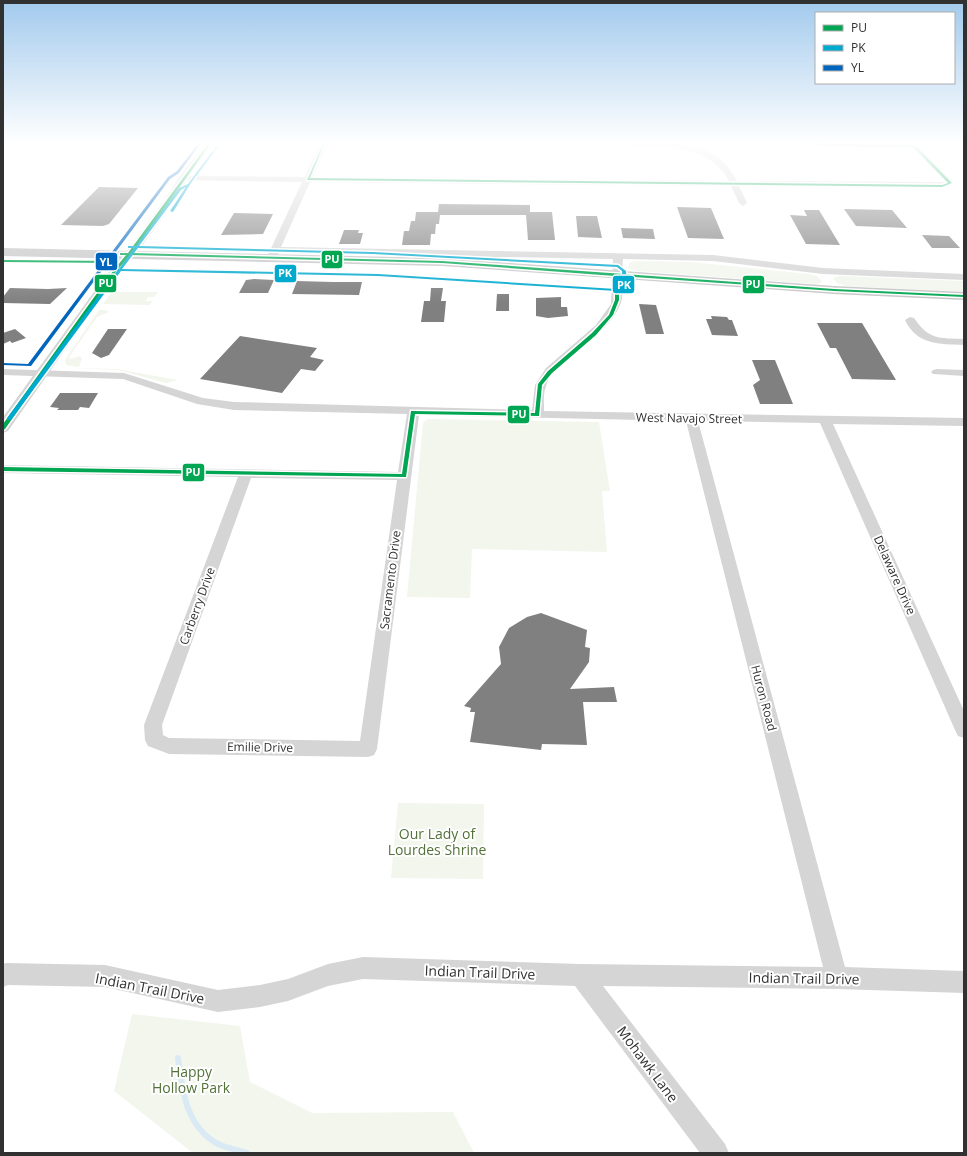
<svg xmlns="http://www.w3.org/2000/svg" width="967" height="1156" viewBox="0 0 967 1156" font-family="'Open Sans',sans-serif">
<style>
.green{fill:#f2f6ed}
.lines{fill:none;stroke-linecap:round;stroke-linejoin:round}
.stream{stroke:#d9eaf4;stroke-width:6}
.building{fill:#808080}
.minor{fill:#d5d5d5;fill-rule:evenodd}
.tertiary{fill:#d5d5d5;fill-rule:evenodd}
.trunk{fill:#c6c6c6;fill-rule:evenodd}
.bus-1-casing{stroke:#fff;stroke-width:3}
.bus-2-casing{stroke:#fff;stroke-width:3}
.bus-3-casing{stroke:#fff;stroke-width:3}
.bus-1{fill:#00a651;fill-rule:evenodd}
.bus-2{fill:#00a9ce;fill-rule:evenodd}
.bus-3{fill:#0065bd;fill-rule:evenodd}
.labels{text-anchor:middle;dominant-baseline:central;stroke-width:4;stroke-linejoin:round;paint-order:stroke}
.street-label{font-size:12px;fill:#313131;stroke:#fff}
.near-park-label{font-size:14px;fill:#537139;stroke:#fff}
.near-street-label{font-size:14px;fill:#313131;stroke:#fff}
.line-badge{stroke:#fff;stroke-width:1.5}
.badge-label{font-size:11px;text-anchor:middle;font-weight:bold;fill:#fff}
</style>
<rect width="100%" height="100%" fill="#fff"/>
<g class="green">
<polygon points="635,261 692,262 809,274 817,276 822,281 821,283 816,284 636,271 628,268 630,262"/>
<polygon points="841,276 964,281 964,292 846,286 837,283 833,279 835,277"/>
<polygon points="112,292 158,292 154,297 148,297 146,301 152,301 150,305 103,304"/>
<polygon points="99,310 105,310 109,312 97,317 69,357 71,359 79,356 82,358 79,367 66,365 65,360"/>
<polygon points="65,368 116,369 178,380 166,383 118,370"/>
<polygon points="428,419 599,422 610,491 602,491 607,552 472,549 470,598 407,597 423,423"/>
<polygon points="398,803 484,804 483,879 391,878"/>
<polygon points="132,1014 240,1026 250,1082 312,1113 453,1112 474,1153 193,1153 114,1091"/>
</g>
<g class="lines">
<path class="stream" d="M178,1058c4,32 8,69 40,86 9,4 19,6 29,9"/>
</g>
<g class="building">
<polygon points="99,187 138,188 109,224 103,226 61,225"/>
<polygon points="439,204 530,205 530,212 552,212 555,240 528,240 526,215 440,215 439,224 436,224 435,234 431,234 430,245 402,245 404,231 409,231 411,221 415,221 416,212 438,212"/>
<polygon points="677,207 711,208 724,239 688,238"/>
<polygon points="844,209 892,210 907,228 856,226"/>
<polygon points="804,210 819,210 840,245 806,244 790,215 807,216"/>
<polygon points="234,213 273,214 263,234 221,235"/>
<polygon points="576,216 597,216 602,238 578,237"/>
<polygon points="621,228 653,229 655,239 623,238"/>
<polygon points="344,230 359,230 358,233 363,233 360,244 339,244"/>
<polygon points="922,235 949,236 960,248 932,248"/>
<polygon points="246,280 254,279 274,280 268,293 239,293"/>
<polygon points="297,281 333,282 362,282 359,295 292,294"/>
<polygon points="10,288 48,289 67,288 50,304 3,303 3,297"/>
<polygon points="431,288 443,288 441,301 446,301 444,322 421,322 424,301 430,301"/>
<polygon points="497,294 509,294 509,311 496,311"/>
<polygon points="561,297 561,307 567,307 568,316 548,318 536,316 536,298"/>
<polygon points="639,304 656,305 664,334 646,334"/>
<polygon points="711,316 727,317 729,320 732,320 738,336 712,335 706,319 712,319"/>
<polygon points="817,323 862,323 896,380 852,379 836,348 830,348"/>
<polygon points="15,329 26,338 12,343 10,341 3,344 3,333"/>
<polygon points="108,329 127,329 109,355 101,358 92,353"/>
<polygon points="240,336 317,348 310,357 324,360 315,371 301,369 282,393 200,379"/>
<polygon points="752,360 775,360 793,404 760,404 753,385 760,380"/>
<polygon points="60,393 98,393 89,408 80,407 78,410 57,410 59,408 50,407"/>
<polygon points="541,613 587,630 585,647 590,648 589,662 570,689 614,687 617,702 583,702 587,745 542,744 541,750 470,742 475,712 470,712 471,708 464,706 501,664 499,647 509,628 527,617"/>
</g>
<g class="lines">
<g class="minor">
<path d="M321,141h187l-4,2 -45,2 -131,-2 -15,34 416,4c-18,-35 -59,-33 -94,-35 -7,-1 -18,-1 -24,-5 30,0 82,-2 107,16 8,7 14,15 19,24l208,1 -32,-34 -86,-1 -32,-4 -4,-2 118,3 -3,-3h8l40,42 -12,5 -203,-2 8,17 -4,3 -4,-3 -8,-17 -421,-4 -29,65 432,8 110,13 141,6v6l-141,-6 -110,-13 -90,-2c-1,12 2,36 -3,46 -14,35 -64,50 -74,81 -3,8 -2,17 -2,25l420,7v8l-131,-2 131,287v27l-6,-2 -3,-6 -135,-307 -122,-2 147,546 119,4v22l-127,-4 -234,-3 122,158 4,9h-29l-125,-167 -212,-7 -35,7 -40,15 -28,6 -42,5 -113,-25 -97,-2 -5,2v-23l3,-1 99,2 113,25 42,-5 28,-6 40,-15 35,-7 217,7 243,3 -137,-546 -267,-6 -42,334 -3,6 -6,2 -199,-3 -21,-8 -3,-6 -1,-15 94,-248 -235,-4v-8l395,7 9,-58 -173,-4 -37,-6 -74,-25 -120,-4v-6l121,4 79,25 31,4 298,8 3,-25 11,-17 50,-43 15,-21 2,-45 -334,-6 -4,6h-6l-2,-2 35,-75 -119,-2 -4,-2 4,-2 122,1zM251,478l146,2 -37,261 -191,-3 -6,-3 -1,-10z"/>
<path d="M910,317l4,1c15,22 25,20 50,21v6c-25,-1 -47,0 -59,-25z"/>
<polygon points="937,369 964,370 964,376 933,374 931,372 933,370"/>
</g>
<polygon class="tertiary" points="207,141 216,141 187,179 176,199 139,250 118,274 8,431 3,433 3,417 110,270 131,246 166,198 180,176"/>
<polygon class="trunk" points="3,248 442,258 834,286 964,292 964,300 834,294 442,266 3,256"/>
<g class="bus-1-casing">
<g id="bus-1">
<polygon points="210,141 213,141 132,253 442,261 834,289 964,295 964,297 834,291 619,276 619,300 613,315 596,335 552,373 542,385 539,416 415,414 406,477 3,471 3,467 402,474 411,411 535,413 538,384 548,371 592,333 609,315 615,300 615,276 442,263 130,255 115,273 5,429 3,430 3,424 113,271 126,255 120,255 120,253 128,253"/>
<polygon points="324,141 326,141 310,178 942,185 948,183 913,147 827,146 794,141 802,141 827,144 915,145 952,183 942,187 307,180"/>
<polygon points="3,260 115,261 117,262 115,263 3,262"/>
</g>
</g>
<g class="bus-2-casing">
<path id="bus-2" d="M217,145l2,1 -28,37 -18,29 -3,-1 16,-24 -5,3 -42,56 234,6 245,13 8,6 1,12 -4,6 -7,2 -238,-15 -257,-5 -110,149h-4v-2l110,-147h-3v-2h5l15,-21h-6v-2h8l43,-58 9,-4zM138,248l235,6 244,13 5,4 1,12 -2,4 -5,2 -238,-15 -256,-5z"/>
</g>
<g class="bus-3-casing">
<polygon id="bus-3" points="200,141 203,141 179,173 170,179 31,366 3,365 3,363 28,364 168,177 177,171"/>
</g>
<use href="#bus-1" class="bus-1"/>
<use href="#bus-2" class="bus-2"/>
<use href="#bus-3" class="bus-3"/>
</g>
<linearGradient id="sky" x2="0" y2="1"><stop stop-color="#a2caed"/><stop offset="0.47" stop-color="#fff"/><stop offset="1" stop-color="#fff" stop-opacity="0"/></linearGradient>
<rect width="967" height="303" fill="url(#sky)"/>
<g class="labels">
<g class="street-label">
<text transform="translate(689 418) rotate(1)">West Navajo Street</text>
<text transform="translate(895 575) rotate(66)">Delaware Drive</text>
<text transform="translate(390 580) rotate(-83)">Sacramento Drive</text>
<text transform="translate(197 606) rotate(-70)">Carberry Drive</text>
<text transform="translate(764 698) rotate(75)">Huron Road</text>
<text transform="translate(260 747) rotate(1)">Emilie Drive</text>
</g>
<g class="near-park-label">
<text x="437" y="833">Our Lady of<tspan x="437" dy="16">Lourdes Shrine</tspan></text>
<text x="191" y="1071">Happy<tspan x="191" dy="16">Hollow Park</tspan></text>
</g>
<g class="near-street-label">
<text transform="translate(480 972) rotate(2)">Indian Trail Drive</text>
<text transform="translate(804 978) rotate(1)">Indian Trail Drive</text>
<text transform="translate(150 988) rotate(11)">Indian Trail Drive</text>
<text transform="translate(648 1064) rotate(53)">Mohawk Lane</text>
</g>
</g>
<g class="line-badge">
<rect x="321" y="250" width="22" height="19" rx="4" fill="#00a651"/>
<rect x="95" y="252" width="23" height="19" rx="4" fill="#0065bd"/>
<rect x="274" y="264" width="23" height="19" rx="4" fill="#00a9ce"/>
<rect x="94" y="274" width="23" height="19" rx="4" fill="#00a651"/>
<rect x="742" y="275" width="23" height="19" rx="4" fill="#00a651"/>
<rect x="612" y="275" width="23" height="19" rx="4" fill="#00a9ce"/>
<rect x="507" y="405" width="23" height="19" rx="4" fill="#00a651"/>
<rect x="182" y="463" width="23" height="19" rx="4" fill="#00a651"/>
</g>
<g class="badge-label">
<text x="332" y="263">PU</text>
<text x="106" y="266">YL</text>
<text x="285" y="277">PK</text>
<text x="106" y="287">PU</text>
<text x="753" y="288">PU</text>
<text x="624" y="289">PK</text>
<text x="519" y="418">PU</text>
<text x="193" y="476">PU</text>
</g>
<rect width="967" height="1156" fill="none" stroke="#313131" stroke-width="8"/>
<rect x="815" y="12" width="140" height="72" fill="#ffffff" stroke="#adadad"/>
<rect x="823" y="25" width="20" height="6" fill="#00a651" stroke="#adadad"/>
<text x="851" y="32" font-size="12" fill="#313131">PU</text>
<rect x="823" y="45" width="20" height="6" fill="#00a9ce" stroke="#adadad"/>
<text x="851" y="52" font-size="12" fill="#313131">PK</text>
<rect x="823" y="65" width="20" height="6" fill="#0065bd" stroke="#adadad"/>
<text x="851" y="72" font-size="12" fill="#313131">YL</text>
</svg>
